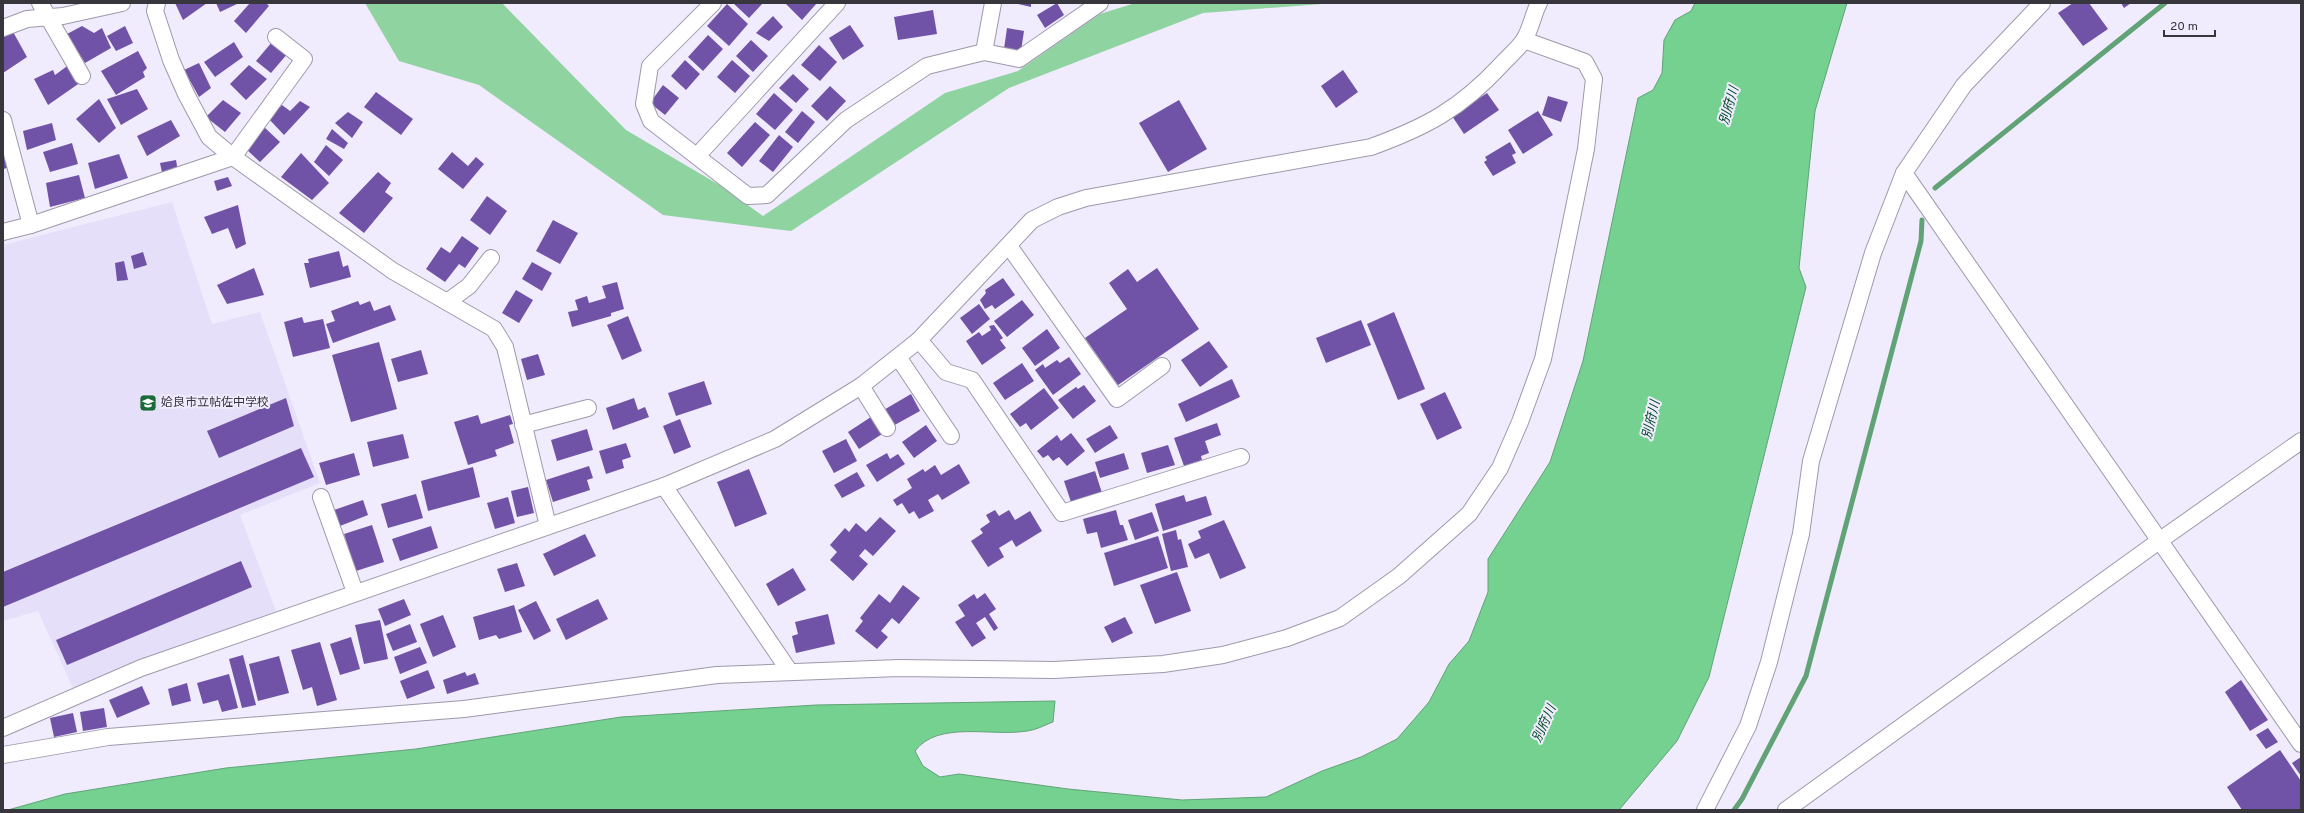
<svg xmlns="http://www.w3.org/2000/svg" width="2304" height="813" viewBox="0 0 2304 813" font-family="Overpass,'Noto Sans JP',sans-serif">
<style>
.built{fill:#e6dff9}
.green{fill:#8fd3a1}
.water{fill:#74d190;stroke:#62a277}
.lines{fill:none;stroke-linecap:round;stroke-linejoin:round}
.stream{stroke:#62a277;stroke-width:5}
.building{fill:#7053a6}
.minor-casing{stroke:#9e99aa;stroke-width:18}
.minor{stroke:#fff;stroke-width:16}
.labels{text-anchor:middle;dominant-baseline:central;stroke-width:4;stroke-linejoin:round;paint-order:stroke}
.poi-label{font-size:12px;fill:#38363d;stroke:#f0ebfd;text-anchor:start}
.water-label{font-size:13px;font-style:italic;fill:#014c24;stroke:#f0ebfd}
</style>
<rect width="100%" height="100%" fill="#f0ebfd"/>
<polygon class="built" points="172,202 212,324 260,312 320,483 240,515 279,619 77,697 38,611 3,621 3,245"/>
<polygon class="green" points="365,3 502,3 626,130 721,186 763,216 945,93 1018,71 1100,14 1135,3 1335,3 1203,13 1009,88 791,231 663,215 479,85 399,61"/>
<path class="water" d="M1695,3h152l-32,108 -16,157 7,19 -97,390 -32,64 -58,69h-1611l57,-16 161,-26 190,-19 205,-32 195,-12 239,-4 -2,21c-8,3 -17,8 -26,9 -35,6 -89,-11 -112,20l8,15 17,11 19,-3 109,15 114,11 84,-3 56,-26 39,-14 36,-18 32,-37 20,-38 20,-23 19,-49v-33l62,-97 33,-101 55,-263 15,-8 9,-17 2,-33 11,-20 16,-9z"/>
<g class="lines">
<g class="stream">
<polyline points="1935,188 2165,3"/>
<polyline points="1734,810 1742,799 1806,676 1921,241 1922,220"/>
</g>
</g>
<g class="building">
<polygon points="175,3 207,3 183,20"/>
<polygon points="216,3 239,3 220,12"/>
<polygon points="250,3 266,3 269,6 246,33 234,21"/>
<polygon points="733,3 763,3 749,18"/>
<polygon points="785,3 817,3 802,20"/>
<polygon points="1014,3 1031,3 1031,7"/>
<polygon points="1057,3 1064,15 1045,28 1037,15"/>
<polygon points="2073,3 2089,3 2108,29 2083,46 2058,13"/>
<polygon points="2121,3 2131,3 2124,8"/>
<polygon points="727,4 748,24 729,46 707,26"/>
<polygon points="933,10 937,34 898,40 894,17"/>
<polygon points="773,16 783,27 769,41 756,33"/>
<polygon points="850,25 864,46 843,60 829,38"/>
<polygon points="82,26 94,33 102,28 111,48 85,63 67,34"/>
<polygon points="125,26 133,43 116,51 107,36"/>
<polygon points="1007,28 1024,31 1021,51 1004,49"/>
<polygon points="12,30 27,57 3,73 3,35"/>
<polygon points="708,35 723,49 703,71 688,57"/>
<polygon points="751,40 768,56 753,72 736,56"/>
<polygon points="234,42 243,57 215,77 204,62"/>
<polygon points="272,42 288,53 271,73 256,61"/>
<polygon points="819,45 837,62 820,81 801,65"/>
<polygon points="138,51 147,68 143,72 145,77 116,95 101,71"/>
<polygon points="685,60 700,74 686,90 671,76"/>
<polygon points="732,60 750,76 735,93 717,77"/>
<polygon points="199,63 211,88 199,97 184,70"/>
<polygon points="70,64 81,82 48,105 34,79 53,70 55,75"/>
<polygon points="249,65 267,79 246,100 230,84"/>
<polygon points="1343,70 1358,92 1336,108 1321,86"/>
<polygon points="793,74 809,89 796,103 779,88"/>
<polygon points="663,85 679,98 665,115 650,103"/>
<polygon points="830,86 846,101 827,121 811,106"/>
<polygon points="137,89 148,109 121,125 107,99"/>
<polygon points="376,92 413,119 401,135 364,107"/>
<polygon points="774,93 793,110 775,130 756,114"/>
<polygon points="1487,93 1499,110 1464,134 1452,116"/>
<polygon points="1548,96 1568,102 1561,122 1542,115"/>
<polygon points="99,99 116,128 99,143 76,119"/>
<polygon points="223,100 241,113 225,132 206,117"/>
<polygon points="1179,100 1207,149 1168,172 1139,123"/>
<polygon points="300,101 310,107 284,135 268,118 282,105 290,111"/>
<polygon points="802,111 815,122 798,143 785,132"/>
<polygon points="1538,111 1553,135 1523,154 1508,130"/>
<polygon points="348,112 363,122 352,138 335,123"/>
<polygon points="171,120 180,136 147,156 137,136"/>
<polygon points="755,122 770,135 742,167 727,153"/>
<polygon points="52,123 56,140 27,150 23,131"/>
<polygon points="263,126 280,142 260,162 246,149"/>
<polygon points="332,129 348,143 344,149 326,139"/>
<polygon points="779,135 793,147 773,172 759,161"/>
<polygon points="1510,142 1516,153 1512,155 1516,163 1493,176 1484,162 1487,160 1485,157"/>
<polygon points="72,143 78,164 50,172 43,152"/>
<polygon points="326,145 343,160 329,176 314,162"/>
<polygon points="5,150 7,168 3,169 3,151"/>
<polygon points="452,152 468,166 476,157 484,164 463,189 438,169"/>
<polygon points="301,153 329,183 312,200 281,177"/>
<polygon points="119,154 128,178 95,189 88,163"/>
<polygon points="176,160 178,172 163,177 160,163"/>
<polygon points="378,172 391,183 385,192 393,198 364,233 339,213"/>
<polygon points="79,175 85,198 50,207 46,183"/>
<polygon points="228,177 232,186 217,191 214,181"/>
<polygon points="487,196 507,211 490,235 470,220"/>
<polygon points="238,205 246,244 236,249 228,228 212,234 204,217"/>
<polygon points="553,220 578,233 560,264 536,251"/>
<polygon points="462,236 479,248 465,268 459,264 445,282 426,269 441,247 450,253"/>
<polygon points="339,251 343,267 348,265 351,277 310,288 304,263 309,263 308,259"/>
<polygon points="143,252 147,265 134,269 131,256"/>
<polygon points="124,261 128,280 117,281 115,263"/>
<polygon points="532,262 552,273 542,291 522,279"/>
<polygon points="254,268 264,295 227,304 217,285"/>
<polygon points="1157,268 1199,329 1118,385 1085,338 1127,309 1109,283 1128,269 1137,282"/>
<polygon points="1003,278 1015,295 995,309 992,305 985,309 980,300 986,293 985,290"/>
<polygon points="617,282 624,309 611,313 611,316 572,327 568,312 578,310 575,300 587,296 589,303 606,298 602,286"/>
<polygon points="516,290 533,300 519,323 502,313"/>
<polygon points="1022,300 1034,315 1007,337 994,321"/>
<polygon points="358,301 360,305 370,301 374,311 390,305 396,320 333,343 326,324 335,321 331,311"/>
<polygon points="979,304 990,319 972,334 960,318"/>
<polygon points="1394,312 1425,389 1398,400 1367,324"/>
<polygon points="628,316 642,351 622,360 607,325"/>
<polygon points="302,317 304,323 323,319 330,348 293,357 284,322"/>
<polygon points="1361,320 1371,345 1326,363 1316,338"/>
<polygon points="994,325 1003,338 1000,340 1006,348 982,365 966,341 979,332 982,336 991,330 989,326"/>
<polygon points="1047,329 1060,348 1035,366 1022,348"/>
<polygon points="1209,341 1228,367 1200,387 1181,360"/>
<polygon points="379,342 397,409 351,422 332,355"/>
<polygon points="421,350 428,374 398,382 391,359"/>
<polygon points="538,354 545,375 527,380 521,359"/>
<polygon points="1069,357 1081,374 1053,395 1035,370 1043,364 1045,368 1057,360 1060,363"/>
<polygon points="1022,363 1034,381 1005,400 993,383"/>
<polygon points="1232,379 1240,397 1186,422 1178,404"/>
<polygon points="704,381 712,404 676,416 668,393"/>
<polygon points="1084,385 1096,401 1073,419 1058,400 1076,387 1078,389"/>
<polygon points="1044,388 1059,408 1031,430 1026,423 1020,427 1010,414"/>
<polygon points="1445,392 1462,428 1437,440 1420,404"/>
<polygon points="911,394 920,411 891,427 882,411"/>
<polygon points="286,398 294,426 219,458 207,431"/>
<polygon points="634,398 638,410 645,407 649,417 613,430 606,408"/>
<polygon points="478,415 481,424 510,415 513,424 509,425 514,443 495,450 497,456 468,465 454,422"/>
<polygon points="871,417 882,434 859,449 848,432"/>
<polygon points="680,419 691,447 674,454 663,426"/>
<polygon points="1217,423 1221,435 1205,441 1209,453 1201,456 1202,460 1184,466 1174,438"/>
<polygon points="926,425 937,441 914,458 902,442"/>
<polygon points="1110,425 1118,438 1095,453 1086,439"/>
<polygon points="587,429 593,450 557,461 551,440"/>
<polygon points="1071,433 1085,451 1067,466 1059,457 1053,461 1048,455 1043,458 1037,451 1057,435 1061,441"/>
<polygon points="403,434 409,458 373,467 367,442"/>
<polygon points="846,439 857,461 834,473 822,451"/>
<polygon points="626,443 631,457 622,460 624,468 606,474 599,451"/>
<polygon points="1168,445 1175,465 1147,473 1141,453"/>
<polygon points="301,448 314,477 3,607 3,572"/>
<polygon points="354,453 360,475 326,485 319,463"/>
<polygon points="887,453 890,459 898,454 905,464 877,482 866,465"/>
<polygon points="1124,453 1129,469 1100,478 1095,462"/>
<polygon points="959,464 970,483 942,500 938,494 928,500 934,511 919,519 914,511 909,514 902,503 897,506 893,500 912,488 907,479 923,469 925,472 935,465 941,475"/>
<polygon points="589,466 593,478 587,480 590,490 553,502 546,480"/>
<polygon points="473,467 480,497 428,511 421,481"/>
<polygon points="749,469 767,514 735,527 717,482"/>
<polygon points="1095,471 1102,493 1071,502 1064,481"/>
<polygon points="857,472 865,486 842,498 834,485"/>
<polygon points="528,487 534,513 517,517 511,491"/>
<polygon points="416,494 423,518 388,528 381,504"/>
<polygon points="1184,495 1186,502 1206,496 1212,515 1163,531 1155,504"/>
<polygon points="508,497 515,523 495,529 487,503"/>
<polygon points="363,500 368,515 340,526 334,510"/>
<polygon points="995,510 999,516 1009,510 1015,520 1030,511 1042,531 1016,547 1012,540 999,548 1004,557 988,567 971,541 983,533 980,529 990,522 986,515"/>
<polygon points="1116,510 1120,525 1123,525 1128,540 1101,548 1097,532 1087,534 1083,519"/>
<polygon points="1152,512 1159,531 1135,540 1128,520"/>
<polygon points="880,517 896,531 873,556 865,549 859,556 868,564 853,581 830,560 837,552 830,545 845,528 849,532 856,523 866,532"/>
<polygon points="1224,520 1246,568 1220,579 1209,553 1195,559 1188,544 1201,538 1198,531"/>
<polygon points="372,525 384,562 356,571 344,534"/>
<polygon points="431,526 438,548 400,561 392,539"/>
<polygon points="1176,530 1178,540 1181,539 1188,567 1171,571 1162,534"/>
<polygon points="585,534 596,556 554,576 543,554"/>
<polygon points="1158,536 1168,568 1114,586 1104,553"/>
<polygon points="241,561 252,587 67,665 56,640"/>
<polygon points="517,563 525,586 505,592 497,569"/>
<polygon points="793,568 806,590 778,606 766,584"/>
<polygon points="1177,572 1191,611 1155,624 1140,585"/>
<polygon points="903,585 920,598 899,624 892,618 881,631 888,637 877,649 855,631 863,621 860,618 879,594 890,603"/>
<polygon points="985,593 996,609 989,614 998,628 994,631 985,617 976,623 986,638 972,647 955,622 965,616 958,605 974,594 977,599"/>
<polygon points="404,599 411,615 385,626 378,609"/>
<polygon points="598,599 608,619 566,640 556,619"/>
<polygon points="536,601 551,631 534,640 518,610"/>
<polygon points="514,605 522,632 499,639 496,635 479,640 473,617"/>
<polygon points="828,614 835,644 796,653 792,636 798,634 795,622"/>
<polygon points="443,615 456,647 433,657 420,624"/>
<polygon points="1125,617 1133,633 1112,643 1104,627"/>
<polygon points="380,620 388,659 364,664 355,625"/>
<polygon points="410,624 417,642 393,651 386,634"/>
<polygon points="351,637 360,669 340,675 330,644"/>
<polygon points="320,642 337,700 317,706 312,687 303,690 291,650"/>
<polygon points="420,647 427,663 400,674 394,657"/>
<polygon points="243,655 256,705 242,708 229,659"/>
<polygon points="279,656 289,693 258,701 249,664"/>
<polygon points="428,670 435,688 407,699 400,681"/>
<polygon points="465,672 467,676 475,673 479,684 447,694 443,680"/>
<polygon points="229,674 238,708 222,712 218,700 203,704 197,683"/>
<polygon points="2241,680 2268,720 2250,731 2225,692"/>
<polygon points="187,683 191,701 172,706 168,689"/>
<polygon points="142,686 150,704 117,718 109,700"/>
<polygon points="104,708 107,727 83,731 80,712"/>
<polygon points="73,713 77,732 54,737 50,718"/>
<polygon points="2268,728 2278,742 2266,749 2256,735"/>
<polygon points="2280,750 2301,781 2301,810 2242,810 2227,787"/>
<polygon points="2301,757 2301,776 2292,763"/>
</g>
<g class="lines">
<g class="minor-casing">
<g id="minor">
<polyline points="40,3 82,76"/>
<polyline points="157,3 155,11 171,60 186,94 209,137 233,157 393,271 494,329 505,347 548,526"/>
<polyline points="713,3 650,66 644,104 651,121 748,196 767,195 846,120 927,66 984,52 1019,59 1100,3"/>
<polyline points="3,28 27,19 63,16 122,3"/>
<polyline points="984,52 993,3"/>
<polyline points="3,120 31,225"/>
<polyline points="697,156 837,3"/>
<polyline points="1904,173 2301,744"/>
<polyline points="3,232 31,225 233,157 304,59 276,37"/>
<polyline points="1009,246 1117,399 1162,366"/>
<polyline points="447,302 469,286 491,258"/>
<polyline points="919,340 946,372 972,380 1062,513 1241,457"/>
<polyline points="898,357 951,436"/>
<polyline points="861,386 887,428"/>
<polyline points="523,425 588,408"/>
<polyline points="664,486 790,672"/>
<polyline points="321,497 355,592"/>
<path d="M3,728l138,-60 523,-182 111,-47 86,-53 58,-46 113,-120 26,-13 28,-9 285,-51c55,-20 89,-38 130,-82 7,-8 17,-16 23,-25 7,-11 9,-26 15,-37"/>
<polyline points="3,755 108,737 464,709 717,675 899,668 1054,670 1163,664 1223,655 1287,638 1340,618 1399,576 1469,514 1500,468 1520,422 1543,359 1586,149 1594,79 1585,62 1524,40"/>
<polyline points="1705,810 1748,726 1769,662 1801,534 1811,461 1873,253 1904,173 1964,85 2042,3"/>
<polyline points="1786,810 2159,541 2301,441"/>
</g>
</g>
<use href="#minor" class="minor"/>
</g>
<defs>
<g id="school-square" transform="scale(0.9)"><rect x="-9" y="-9" width="18" height="18" rx="4" fill="#1b6a3a" stroke="#f0ebfd"/><path d="M0-5L7-2L0 1L-7-2ZM-4 1L0 2.5L4 1V4Q0 6-4 4Z" fill="#fff"/></g>
</defs>
<g fill-rule="evenodd">
<use href="#school-square" x="148" y="403"/>
</g>
<g class="labels">
<g class="poi-label">
<text x="161" y="403">姶良市立帖佐中学校</text>
</g>
<g class="water-label">
<text transform="translate(1730 106) rotate(-74)">別府川</text>
<text transform="translate(1652 420) rotate(-77)">別府川</text>
<text transform="translate(1545 724) rotate(-66)">別府川</text>
</g>
</g>
<rect width="2304" height="813" fill="none" stroke="#38363d" stroke-width="8"/>
<path d="M2164 30v6h51v-6" fill="none" stroke="#38363d" stroke-width="2"/>
<text x="2170" y="30" font-size="12" fill="#38363d" stroke="#f0ebfd" stroke-width="3" paint-order="stroke">20 m</text>
</svg>
